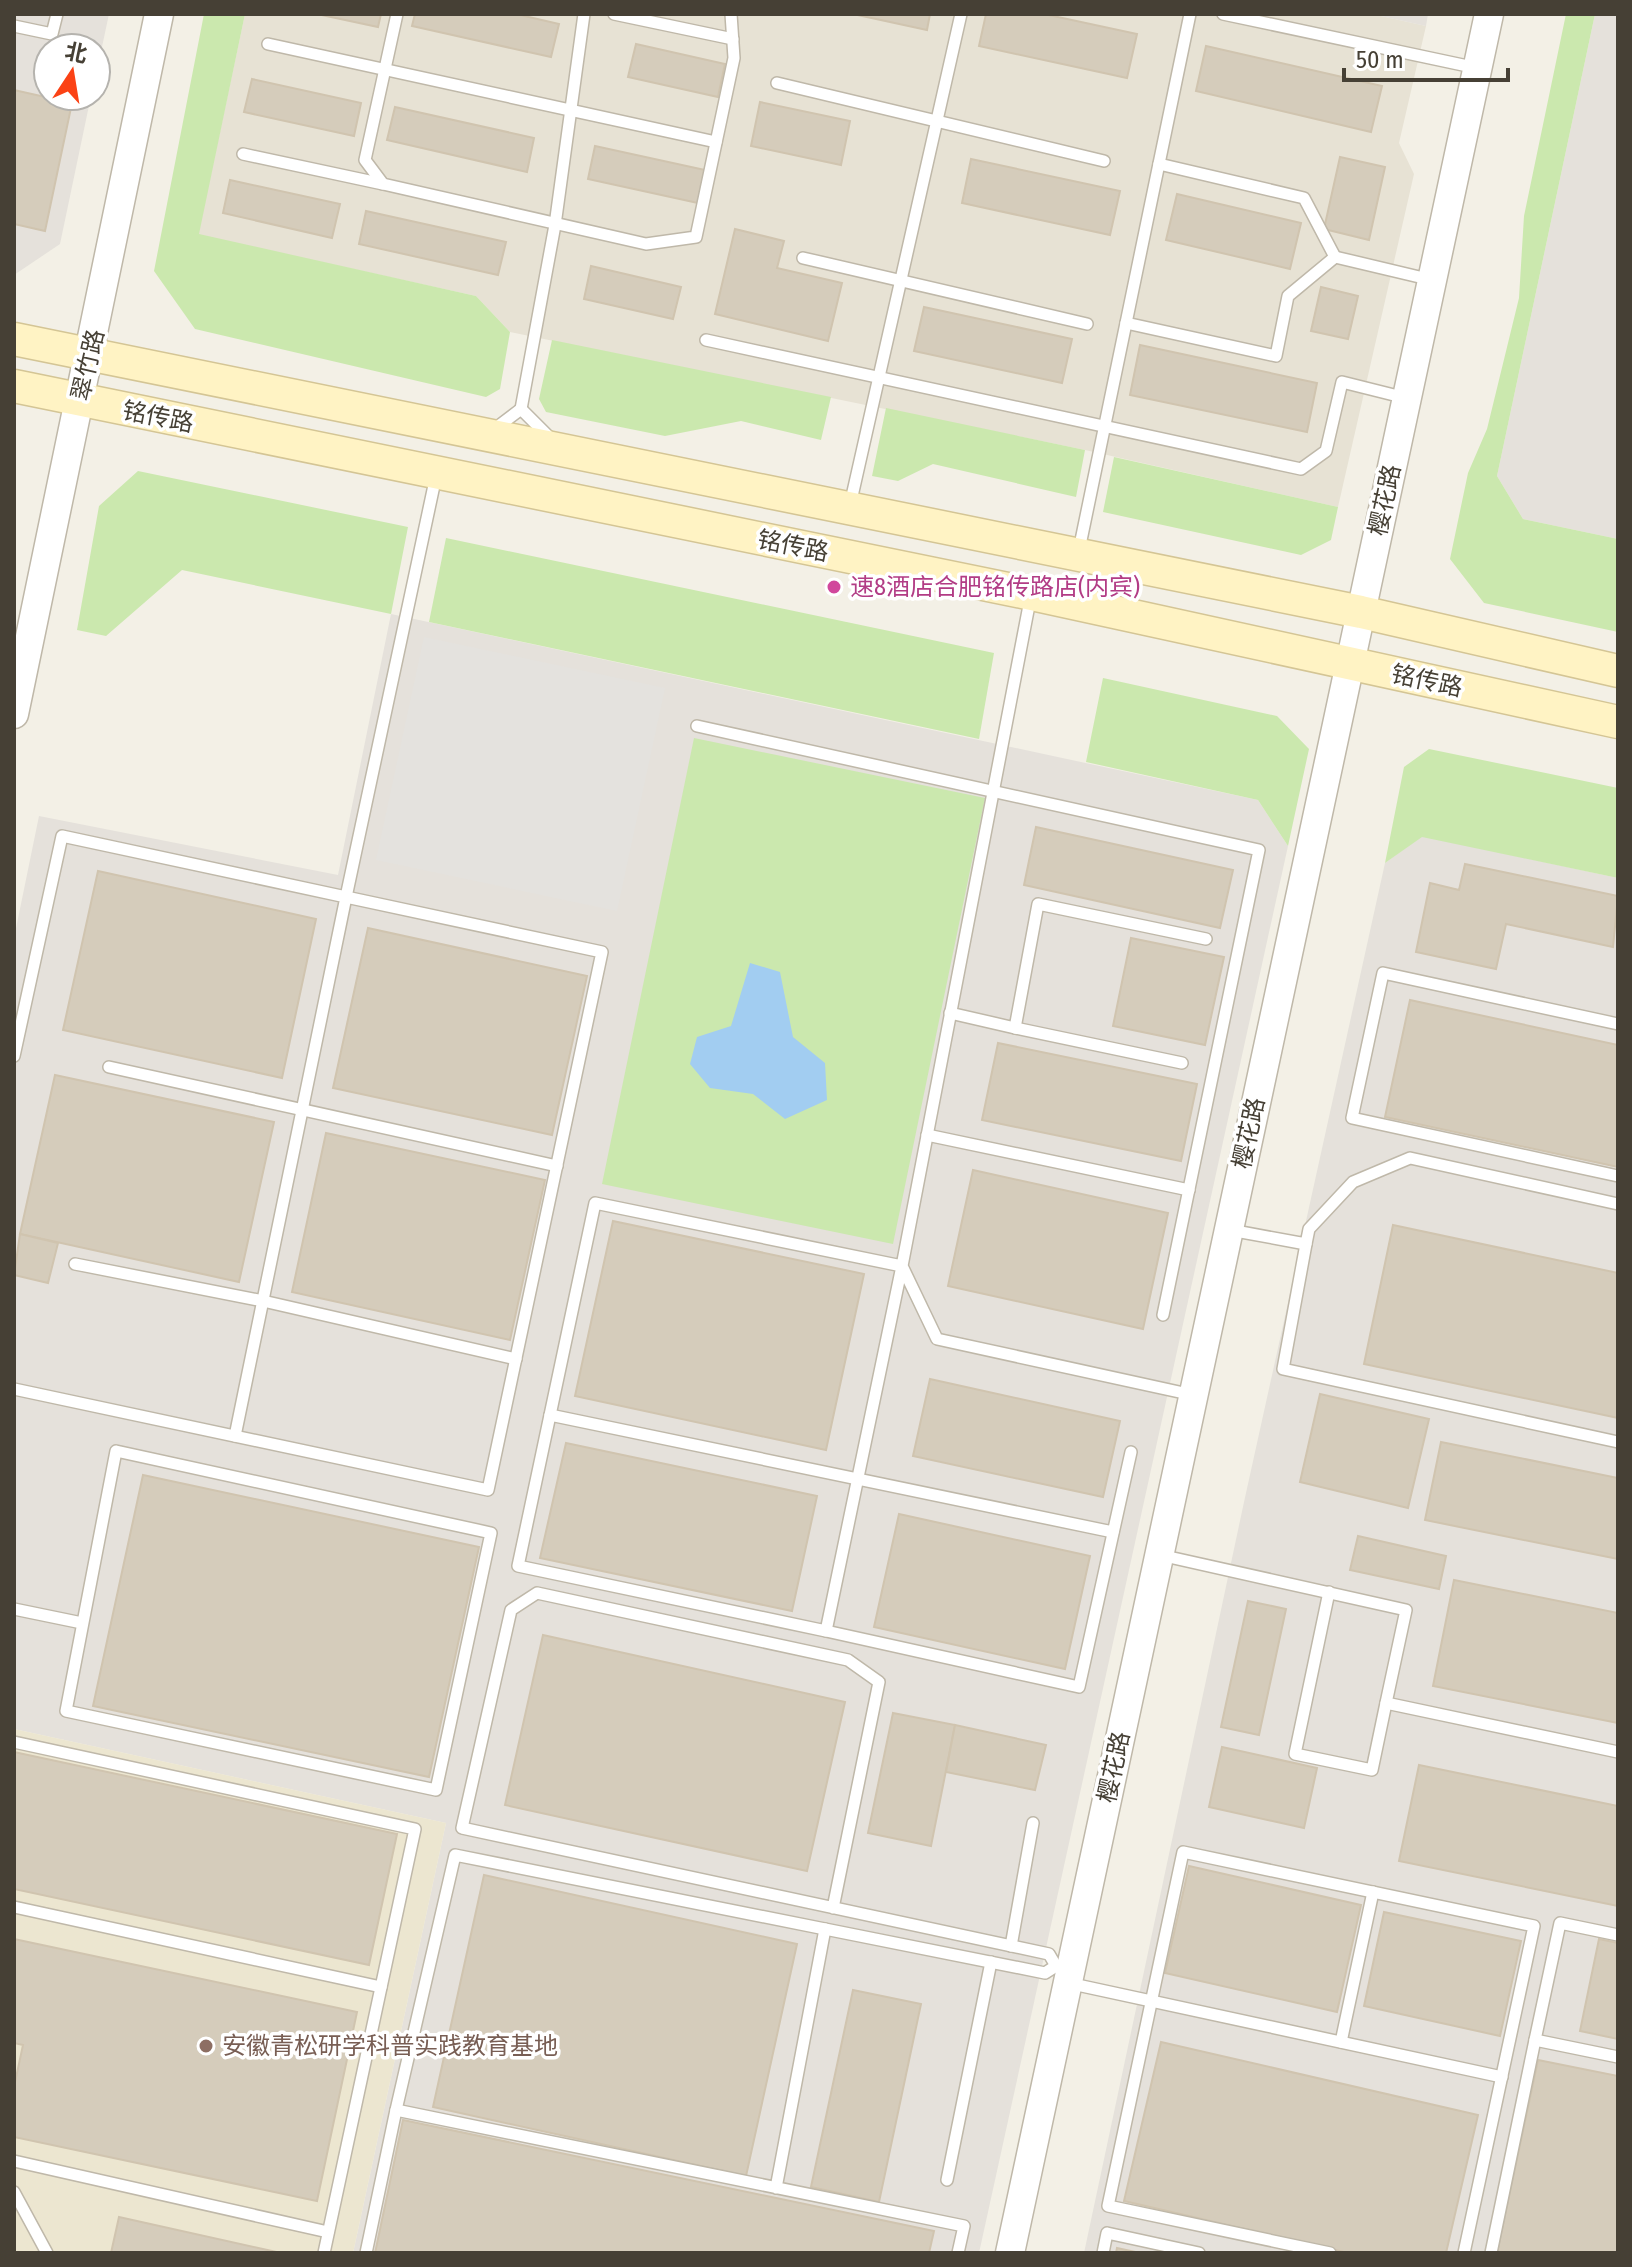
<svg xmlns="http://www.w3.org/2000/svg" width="1632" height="2267" viewBox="0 0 1632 2267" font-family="'Fira Sans Condensed','Noto Sans SC',sans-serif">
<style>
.residential{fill:#e7e2d4}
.industrial{fill:#e5e1db}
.education{fill:#ece6d0}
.green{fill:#cbe8ae}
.parking{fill:#e4e2de}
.water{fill:#a2cdf1}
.building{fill:#d5ccbb;stroke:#d0c4af;stroke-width:2}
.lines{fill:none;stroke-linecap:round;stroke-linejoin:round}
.service-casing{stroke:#bfb8a9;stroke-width:14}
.tertiary-casing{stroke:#bfb8a9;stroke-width:31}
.secondary-casing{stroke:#d4c595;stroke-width:35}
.service{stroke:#fff;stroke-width:11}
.tertiary{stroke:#fff;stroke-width:28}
.secondary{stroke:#fff3c4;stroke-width:32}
.hotel-dot{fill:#d1479c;stroke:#fff;stroke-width:3}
.education-dot{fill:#8d6e63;stroke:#fff;stroke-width:3}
.labels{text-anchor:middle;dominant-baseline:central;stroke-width:7;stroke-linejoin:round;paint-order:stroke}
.street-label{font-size:24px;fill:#464035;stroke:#fff}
.hotel-label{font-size:24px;fill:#b23c85;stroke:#fff;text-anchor:start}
.education-label{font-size:24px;fill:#785e54;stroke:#fff;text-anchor:start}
</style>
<rect width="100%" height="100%" fill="#f3f0e6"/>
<polygon class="residential" points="245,14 1372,14 1426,26 1399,143 1414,174 1338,507 1085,450 510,332 476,296 198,235"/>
<g class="industrial">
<polygon points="14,14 109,14 96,75 96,48 48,48 48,96 91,96 60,244 14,275"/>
<polygon points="1372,14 1428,14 1426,26"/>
<polygon points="1595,14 1618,14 1618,539 1523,519 1497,476"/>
<polygon points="391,614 1258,800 1288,846 979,2253 353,2253 446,1823 14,1729 14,938 39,816 338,875"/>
<polygon points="1422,836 1618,878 1618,2253 1084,2253 1244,1502 1385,863"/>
</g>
<polygon class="education" points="14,1729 446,1823 353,2253 14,2253"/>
<g class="green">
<polygon points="204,14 245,14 199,234 476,296 510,332 500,389 486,397 195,329 154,271"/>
<polygon points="1566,14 1595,14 1497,476 1523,519 1618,539 1618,632 1484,603 1450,559 1468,473 1487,429 1519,298 1524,216"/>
<polygon points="552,340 831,397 821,440 741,421 665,436 546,412 539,399"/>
<polygon points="886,408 1085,450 1076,497 933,464 898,481 872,476"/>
<polygon points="1114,457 1338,507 1331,540 1301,555 1103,512"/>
<polygon points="138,471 408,527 391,614 182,570 106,636 77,630 99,506"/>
<polygon points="446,538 994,653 979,739 429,622"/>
<polygon points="1103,678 1277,716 1309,749 1288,846 1258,800 1086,762"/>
<polygon points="694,738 985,798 893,1244 602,1184"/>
<polygon points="1429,749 1618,788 1618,878 1422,837 1385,863 1404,767"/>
</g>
<polygon class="parking" points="424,637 665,688 617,911 376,860"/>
<polygon class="water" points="750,963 780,972 793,1037 825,1063 827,1100 785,1119 753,1094 710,1088 690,1064 697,1037 731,1026"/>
<g class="building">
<polygon points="317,14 381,14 378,27"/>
<polygon points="415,14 516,14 559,24 551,57 412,26"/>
<polygon points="853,14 930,14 927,30"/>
<polygon points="986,14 1044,14 1137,34 1127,78 979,46"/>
<polygon points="636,44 725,64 718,97 628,77"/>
<polygon points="1206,46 1382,86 1371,132 1196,91"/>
<polygon points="252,79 361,103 354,136 244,112"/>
<polygon points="14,90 72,103 45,231 14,224"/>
<polygon points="760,102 850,121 841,165 751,146"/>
<polygon points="395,107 534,138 527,172 387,140"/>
<polygon points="595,146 705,170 698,203 588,179"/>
<polygon points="1340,157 1385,167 1369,240 1324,229"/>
<polygon points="971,159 1120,191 1110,235 962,203"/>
<polygon points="230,180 340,204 332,238 223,213"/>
<polygon points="1177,194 1301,223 1290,269 1166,240"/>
<polygon points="366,211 506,242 498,275 359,244"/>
<polygon points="735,229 784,241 777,268 842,283 828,341 715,314"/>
<polygon points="591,266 681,287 673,319 584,299"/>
<polygon points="1321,287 1358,296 1348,339 1311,331"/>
<polygon points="924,307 1072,339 1062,383 914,351"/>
<polygon points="1140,345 1317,383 1307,432 1130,395"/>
<polygon points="1036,827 1233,870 1220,928 1024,885"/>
<polygon points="1465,864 1618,896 1613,947 1506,924 1496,969 1416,952 1430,883 1459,890"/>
<polygon points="98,871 316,919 282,1078 63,1030"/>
<polygon points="368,928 587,976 552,1135 333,1088"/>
<polygon points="1131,938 1224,957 1205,1045 1113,1026"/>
<polygon points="1410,1000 1618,1045 1618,1167 1385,1117"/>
<polygon points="998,1043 1197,1084 1181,1161 982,1120"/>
<polygon points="55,1075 274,1122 239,1282 20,1234"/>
<polygon points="326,1133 545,1180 510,1340 292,1292"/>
<polygon points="973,1170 1168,1213 1143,1329 948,1286"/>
<polygon points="613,1221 864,1274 826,1450 575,1396"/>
<polygon points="1393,1225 1618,1273 1618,1418 1364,1364"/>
<polygon points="20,1234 58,1243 48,1283 14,1275"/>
<polygon points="930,1379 1120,1421 1103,1497 913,1456"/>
<polygon points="1320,1394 1429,1419 1408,1508 1300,1482"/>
<polygon points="1441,1442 1618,1478 1618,1559 1425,1520"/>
<polygon points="566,1443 817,1496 792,1611 540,1558"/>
<polygon points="143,1475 479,1547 429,1777 93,1706"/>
<polygon points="899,1514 1090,1556 1065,1669 874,1627"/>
<polygon points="1358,1536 1446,1556 1439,1589 1350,1570"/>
<polygon points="1454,1580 1618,1613 1618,1723 1433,1686"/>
<polygon points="1248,1601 1286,1609 1259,1735 1221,1727"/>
<polygon points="543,1635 845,1702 807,1871 505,1805"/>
<polygon points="893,1713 955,1725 931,1846 868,1833"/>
<polygon points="955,1725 1046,1745 1035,1790 946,1772"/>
<polygon points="1222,1747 1317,1768 1304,1828 1209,1807"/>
<polygon points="14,1752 397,1834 369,1965 14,1889"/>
<polygon points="1419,1765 1618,1806 1618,1906 1399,1861"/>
<polygon points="1189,1866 1361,1905 1337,2012 1165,1973"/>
<polygon points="484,1875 797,1944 746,2176 433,2107"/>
<polygon points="1384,1912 1521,1941 1500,2036 1364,2006"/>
<polygon points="14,1939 357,2012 317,2201 14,2137 14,2087 23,2045 14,2043"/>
<polygon points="1599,1939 1618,1943 1618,2039 1580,2031"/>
<polygon points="853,1990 921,2004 879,2202 811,2187"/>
<polygon points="1161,2042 1478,2115 1446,2253 1348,2253 1124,2201"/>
<polygon points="1538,2060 1618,2076 1618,2253 1497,2253"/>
<polygon points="403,2120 934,2231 929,2253 375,2253"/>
<polygon points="119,2217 281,2253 111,2253"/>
<polygon points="1117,2248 1140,2253 1116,2253"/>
</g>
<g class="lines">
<g class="service-casing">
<g id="service">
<polyline points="397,14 365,160 383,184 646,244 696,237 734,58 731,14"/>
<polyline points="614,14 733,39"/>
<polyline points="1223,14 1477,68"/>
<polyline points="14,26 52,34 57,14"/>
<polyline points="268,44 716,142"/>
<polyline points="777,83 1104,161"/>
<polyline points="243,154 383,184"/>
<polyline points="1159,164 1304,198 1335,257"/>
<polyline points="803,258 1087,324"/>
<polyline points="1126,323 1276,356 1288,296 1335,257 1432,280"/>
<polyline points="706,340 1301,469 1326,451 1342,382 1406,398"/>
<polyline points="521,409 555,225 584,14"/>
<polyline points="492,431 521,409 551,439"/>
<polyline points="850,505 961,14"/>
<polyline points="1079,550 1190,14"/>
<polyline points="1031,595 902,1266 826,1631 518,1566 595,1203 902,1266 937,1339 1193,1395"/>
<polyline points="697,726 1259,850 1163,1315"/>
<polyline points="950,1013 1015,1028 1038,904 1206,939"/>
<polyline points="1618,1024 1383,973 1352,1118 1618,1176"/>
<polyline points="1015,1028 1182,1063"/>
<polyline points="14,1056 62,836 346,897 235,1436"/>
<polyline points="109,1067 557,1166"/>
<polyline points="927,1135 1189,1190"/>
<polyline points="1230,1230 1306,1244 1309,1229 1353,1182 1410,1158 1618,1204"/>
<polyline points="1306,1244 1283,1369 1618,1442"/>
<polyline points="75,1264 263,1301 516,1359"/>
<polyline points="14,1389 488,1490 602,952 346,897 436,476"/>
<polyline points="550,1415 1113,1532"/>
<polygon points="116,1451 491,1533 436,1790 66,1711"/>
<polyline points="1160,1555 1406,1610 1386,1703 1618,1752"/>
<polyline points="1329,1592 1295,1754 1372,1770 1386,1703"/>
<polyline points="14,1609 82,1623"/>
<polyline points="826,1631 1079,1687 1131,1452"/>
<polyline points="14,1742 415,1829 324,2253"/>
<polyline points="14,1907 381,1987"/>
<polyline points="833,1908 879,1682 848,1660 537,1593 511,1610 462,1828 1049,1954 1056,1966"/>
<polyline points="825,1929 1045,1973 1056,1966 1062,1967"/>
<polyline points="1618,1935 1560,1923 1535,2040 1618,2057"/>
<polyline points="1011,1946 1033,1823"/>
<polyline points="1068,1983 1502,2077"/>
<polyline points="1341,2042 1373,1892"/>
<polyline points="14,2161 328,2232"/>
<polyline points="947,2180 991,1962"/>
<polyline points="776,2188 825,1929 455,1855 396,2110 964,2226 958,2253"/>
<polyline points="14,2192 47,2253"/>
<polyline points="366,2253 396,2110"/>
<polyline points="1103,2253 1107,2233 1199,2253"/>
<polyline points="1330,2253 1108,2206 1183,1852 1534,1926 1464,2253"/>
<polyline points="1491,2253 1535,2040"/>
</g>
</g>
<g class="tertiary-casing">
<g id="tertiary">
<polyline points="14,714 159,14"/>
<polyline points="1010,2253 1489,14"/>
</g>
</g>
<g class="secondary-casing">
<g id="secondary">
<polyline points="14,339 1361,612 1618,671"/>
<polyline points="14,386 1032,594 1618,722"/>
</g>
</g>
<use href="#service" class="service"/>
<use href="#tertiary" class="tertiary"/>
<use href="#secondary" class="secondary"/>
</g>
<circle class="hotel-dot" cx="834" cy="587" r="8"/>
<circle class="education-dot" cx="206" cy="2046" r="8"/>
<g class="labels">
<g class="street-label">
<text transform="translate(88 365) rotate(-77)">翠竹路</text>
<text transform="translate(158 417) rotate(11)">铭传路</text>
<text transform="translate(1385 500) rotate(-78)">樱花路</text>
<text transform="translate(793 546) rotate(11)">铭传路</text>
<text transform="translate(1427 681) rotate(12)">铭传路</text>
<text transform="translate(1249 1133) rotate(-78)">樱花路</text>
<text transform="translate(1114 1767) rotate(-78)">樱花路</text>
</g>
<g class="hotel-label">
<text x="850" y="587">速8酒店合肥铭传路店(内宾)</text>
</g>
<g class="education-label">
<text x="222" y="2046">安徽青松研学科普实践教育基地</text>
</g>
</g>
<rect width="1632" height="2267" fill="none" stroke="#464035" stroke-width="32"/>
<g transform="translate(72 72) rotate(12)"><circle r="38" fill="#ffffff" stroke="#b5b3ae" stroke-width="2"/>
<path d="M0-6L14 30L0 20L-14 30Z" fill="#fb4215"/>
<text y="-12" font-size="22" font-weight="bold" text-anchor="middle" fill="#464035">北</text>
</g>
<path d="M1344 68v12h164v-12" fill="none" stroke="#464035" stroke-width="4"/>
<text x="1356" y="68" font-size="24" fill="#464035" stroke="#ffffff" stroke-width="6" paint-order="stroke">50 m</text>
</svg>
